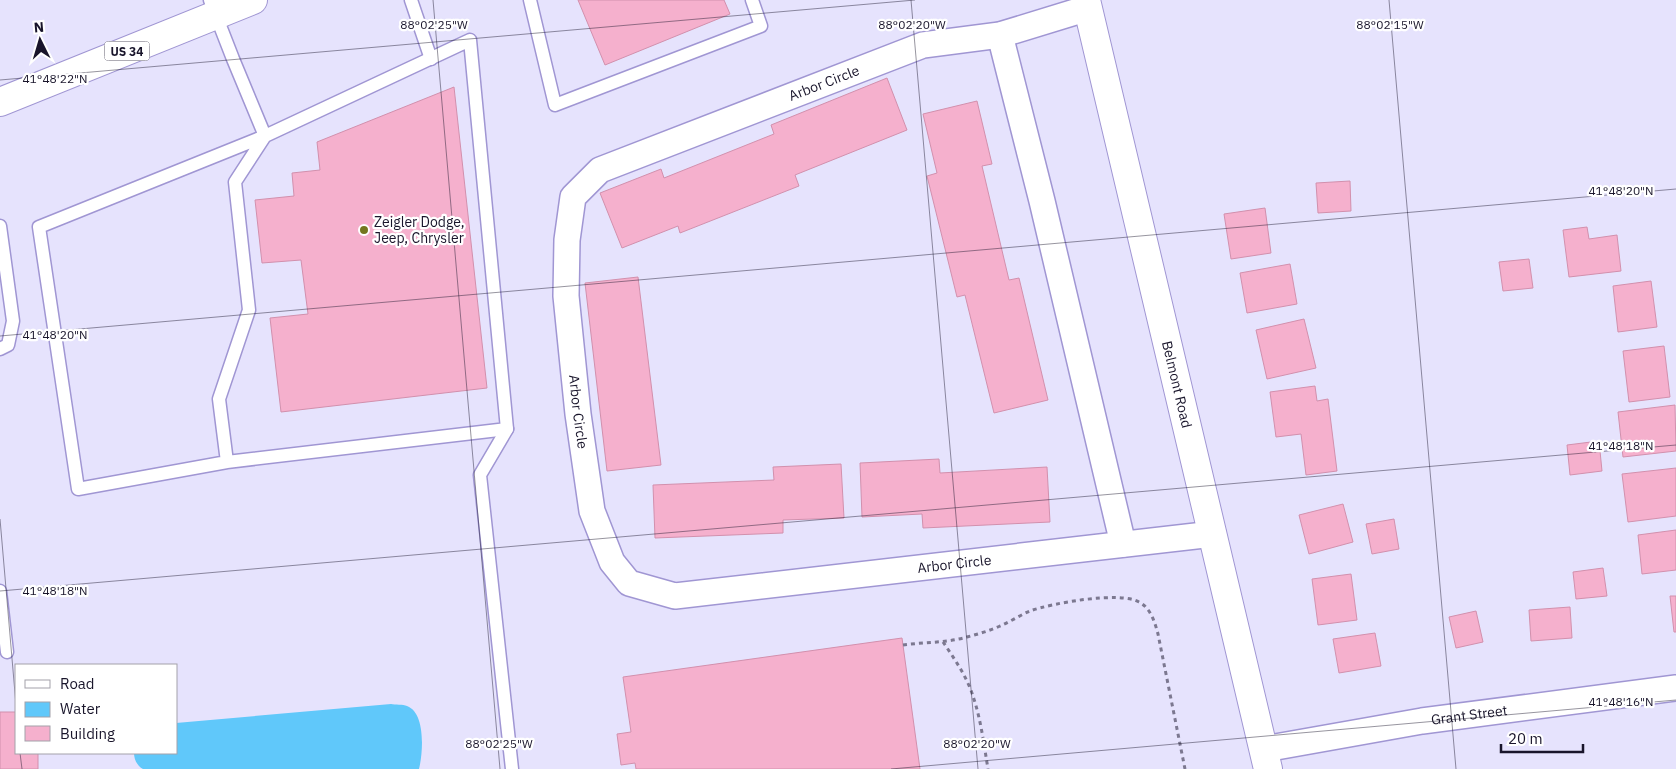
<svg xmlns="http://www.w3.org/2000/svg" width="1676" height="769" viewBox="0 0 1676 769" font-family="'IBM Plex Sans',sans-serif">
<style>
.water{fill:#60c8fa}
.building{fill:#f5b0cd;stroke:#d290ad}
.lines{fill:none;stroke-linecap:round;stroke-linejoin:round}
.service-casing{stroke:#a096d3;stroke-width:15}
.minor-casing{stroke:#a096d3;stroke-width:28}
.secondary-casing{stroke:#a096d3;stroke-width:30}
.primary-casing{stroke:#a096d3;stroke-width:30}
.path{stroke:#7c7890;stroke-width:3;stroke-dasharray:4 4;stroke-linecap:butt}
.service{stroke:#fff;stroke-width:12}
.minor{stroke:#fff;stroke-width:25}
.secondary{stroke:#fff;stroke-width:28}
.primary{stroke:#fff;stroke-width:28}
.ticks{fill:none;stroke:#19152b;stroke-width:1;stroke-opacity:0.45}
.poi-dot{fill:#73761e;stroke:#fff;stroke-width:2}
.labels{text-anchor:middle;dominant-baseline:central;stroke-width:4.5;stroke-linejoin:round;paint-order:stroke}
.shield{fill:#fff;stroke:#5e5b6b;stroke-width:1}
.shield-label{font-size:12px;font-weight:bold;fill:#19152b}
.street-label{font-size:14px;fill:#19152b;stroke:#fff}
.poi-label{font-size:14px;fill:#19152b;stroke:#fff;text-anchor:start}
.ticks-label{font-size:12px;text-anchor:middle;fill:#19152b;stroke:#fff;stroke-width:4.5;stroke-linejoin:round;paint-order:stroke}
</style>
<rect width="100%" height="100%" fill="#e6e3fd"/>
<path class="water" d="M391,704c4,1 12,0 16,2 19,7 16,47 12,63h-276c-6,-3 -9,-10 -9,-16h42v-30z"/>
<g class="building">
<polygon points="578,0 724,0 730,14 605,65"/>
<polygon points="887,78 907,130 795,175 799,186 680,233 678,226 622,248 600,193 661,169 664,178 774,134 771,125"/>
<polygon points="454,87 487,388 281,412 270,318 308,314 301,260 262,263 255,200 294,196 292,173 320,170 317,142"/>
<polygon points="977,101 992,164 982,166 1009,280 1019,278 1048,400 994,413 965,295 957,297 927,176 937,173 923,114"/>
<polygon points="1350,181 1351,211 1318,213 1316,183"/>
<polygon points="1265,208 1271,253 1231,259 1224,214"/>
<polygon points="1587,227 1589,239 1617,235 1621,271 1569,277 1563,230"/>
<polygon points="1529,259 1533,288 1503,291 1499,262"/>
<polygon points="1290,264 1297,304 1247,313 1240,273"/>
<polygon points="638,277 661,465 607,471 585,283"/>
<polygon points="1651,281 1657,327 1618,332 1613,286"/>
<polygon points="1304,319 1316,368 1267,379 1256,330"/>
<polygon points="1664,346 1670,397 1629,402 1623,351"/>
<polygon points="1315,386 1317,401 1328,399 1337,471 1306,475 1301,434 1276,437 1270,392"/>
<polygon points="1675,405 1676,451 1623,457 1618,412"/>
<polygon points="1599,441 1602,471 1570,475 1567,445"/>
<polygon points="939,459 940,473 1047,467 1050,522 923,528 922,514 862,517 860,463"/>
<polygon points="841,464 844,518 783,520 783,533 655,538 653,485 774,480 773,467"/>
<polygon points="1676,468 1676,516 1628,522 1622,474"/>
<polygon points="1343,504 1353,542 1309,554 1299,515"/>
<polygon points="1394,519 1399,549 1372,554 1366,524"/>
<polygon points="1676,530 1676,570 1642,574 1638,535"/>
<polygon points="1603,568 1607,596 1576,599 1573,572"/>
<polygon points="1351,574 1357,620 1318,625 1312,579"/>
<polygon points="1670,596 1676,596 1676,632 1674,632"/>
<polygon points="1570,607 1572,638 1531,641 1529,610"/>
<polygon points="1476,611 1483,642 1456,648 1449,617"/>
<polygon points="1375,633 1381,666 1339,673 1333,639"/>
<polygon points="902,638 920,769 636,769 635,763 621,765 617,734 631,732 623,677"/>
<polygon points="0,712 16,712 16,753 38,753 38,769 0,769"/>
</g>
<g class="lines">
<g class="service-casing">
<g id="service">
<polyline points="210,0 233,59 265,136 235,182 249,310 219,399 227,462 507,429 470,40 265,136 39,227 78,489 227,462"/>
<polyline points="411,0 431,59"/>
<polyline points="530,0 555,105 761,26 752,0"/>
<polyline points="0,226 13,321 8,345 0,349"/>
<polyline points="507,429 480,475 512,769"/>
<polyline points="0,591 7,652"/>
</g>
</g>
<g class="minor-casing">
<g id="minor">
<path id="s1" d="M1088,8l-88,27 -77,10 -323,125 -27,27 -6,43 -1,56 12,118 14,97 20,51 17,21 46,13 538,-62"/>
<polyline points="1000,35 1042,201 1123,544"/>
<path id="s2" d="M1264,749l158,-28 254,-33"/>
</g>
</g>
<g class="secondary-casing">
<g id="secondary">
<path id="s3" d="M1086,0l182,769"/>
</g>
</g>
<g class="primary-casing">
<polyline id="primary" points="0,102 253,0"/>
</g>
<g class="path">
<path d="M943,642c11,16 24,35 30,54 8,24 11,49 15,73"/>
<path d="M903,645c21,-3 43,-2 64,-8 11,-3 22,-6 33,-11 10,-4 20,-11 30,-15 22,-8 90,-20 109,-9 12,6 16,21 19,32l27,135"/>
</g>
<use href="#service" class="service"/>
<use href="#minor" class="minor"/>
<use href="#secondary" class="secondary"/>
<use href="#primary" class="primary"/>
</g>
<path class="ticks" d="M433,0l67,769M911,0l67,769M1389,0l67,769M0,80l915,-80M0,336l1676,-147M0,519l16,186M0,591l1676,-146M20,753l2,16M891,769l785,-69"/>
<circle class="poi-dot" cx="364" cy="230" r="5"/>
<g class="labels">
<rect class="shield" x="104.5" y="41.5" width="45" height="19" rx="4"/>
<g class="shield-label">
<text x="127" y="51">US 34</text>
</g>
<g class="street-label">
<text transform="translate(824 83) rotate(-21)">Arbor Circle</text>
<text stroke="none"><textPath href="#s3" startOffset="395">Belmont Road</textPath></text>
<text stroke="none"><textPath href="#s1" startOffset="770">Arbor Circle</textPath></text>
<text stroke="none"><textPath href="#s1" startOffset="1281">Arbor Circle</textPath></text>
<text stroke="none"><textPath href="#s2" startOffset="208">Grant Street</textPath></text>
</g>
<g class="poi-label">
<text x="374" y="222">Zeigler Dodge,<tspan x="374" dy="16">Jeep, Chrysler</tspan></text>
</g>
</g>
<g class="ticks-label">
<text x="434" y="29">88°02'25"W</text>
<text x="912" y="29">88°02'20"W</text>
<text x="1390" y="29">88°02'15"W</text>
<text x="55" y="83">41°48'22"N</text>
<text x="1621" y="195">41°48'20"N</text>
<text x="55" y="339">41°48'20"N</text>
<text x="1621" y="450">41°48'18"N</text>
<text x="55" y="595">41°48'18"N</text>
<text x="1621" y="706">41°48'16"N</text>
<text x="499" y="748">88°02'25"W</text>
<text x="977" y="748">88°02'20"W</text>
</g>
<rect x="15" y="664" width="162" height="90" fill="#ffffff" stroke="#a3a1aa"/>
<rect x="25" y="680" width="25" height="8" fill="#ffffff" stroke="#a3a1aa"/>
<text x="60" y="689" font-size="15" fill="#19152b">Road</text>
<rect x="25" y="702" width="25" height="15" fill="#60c8fa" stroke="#a3a1aa"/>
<text x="60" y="714" font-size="15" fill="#19152b">Water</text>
<rect x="25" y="726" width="25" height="15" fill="#f5b0cd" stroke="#a3a1aa"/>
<text x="60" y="739" font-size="15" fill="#19152b">Building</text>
<g transform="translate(40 40) rotate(355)" stroke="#ffffff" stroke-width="4" paint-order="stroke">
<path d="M0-4L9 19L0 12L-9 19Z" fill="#19152b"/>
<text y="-8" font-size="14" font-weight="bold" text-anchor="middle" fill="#19152b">N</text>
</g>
<path d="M1501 744v8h82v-8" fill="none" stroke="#19152b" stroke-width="2.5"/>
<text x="1508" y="744" font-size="15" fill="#19152b" stroke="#ffffff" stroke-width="4" paint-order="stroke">20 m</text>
</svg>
